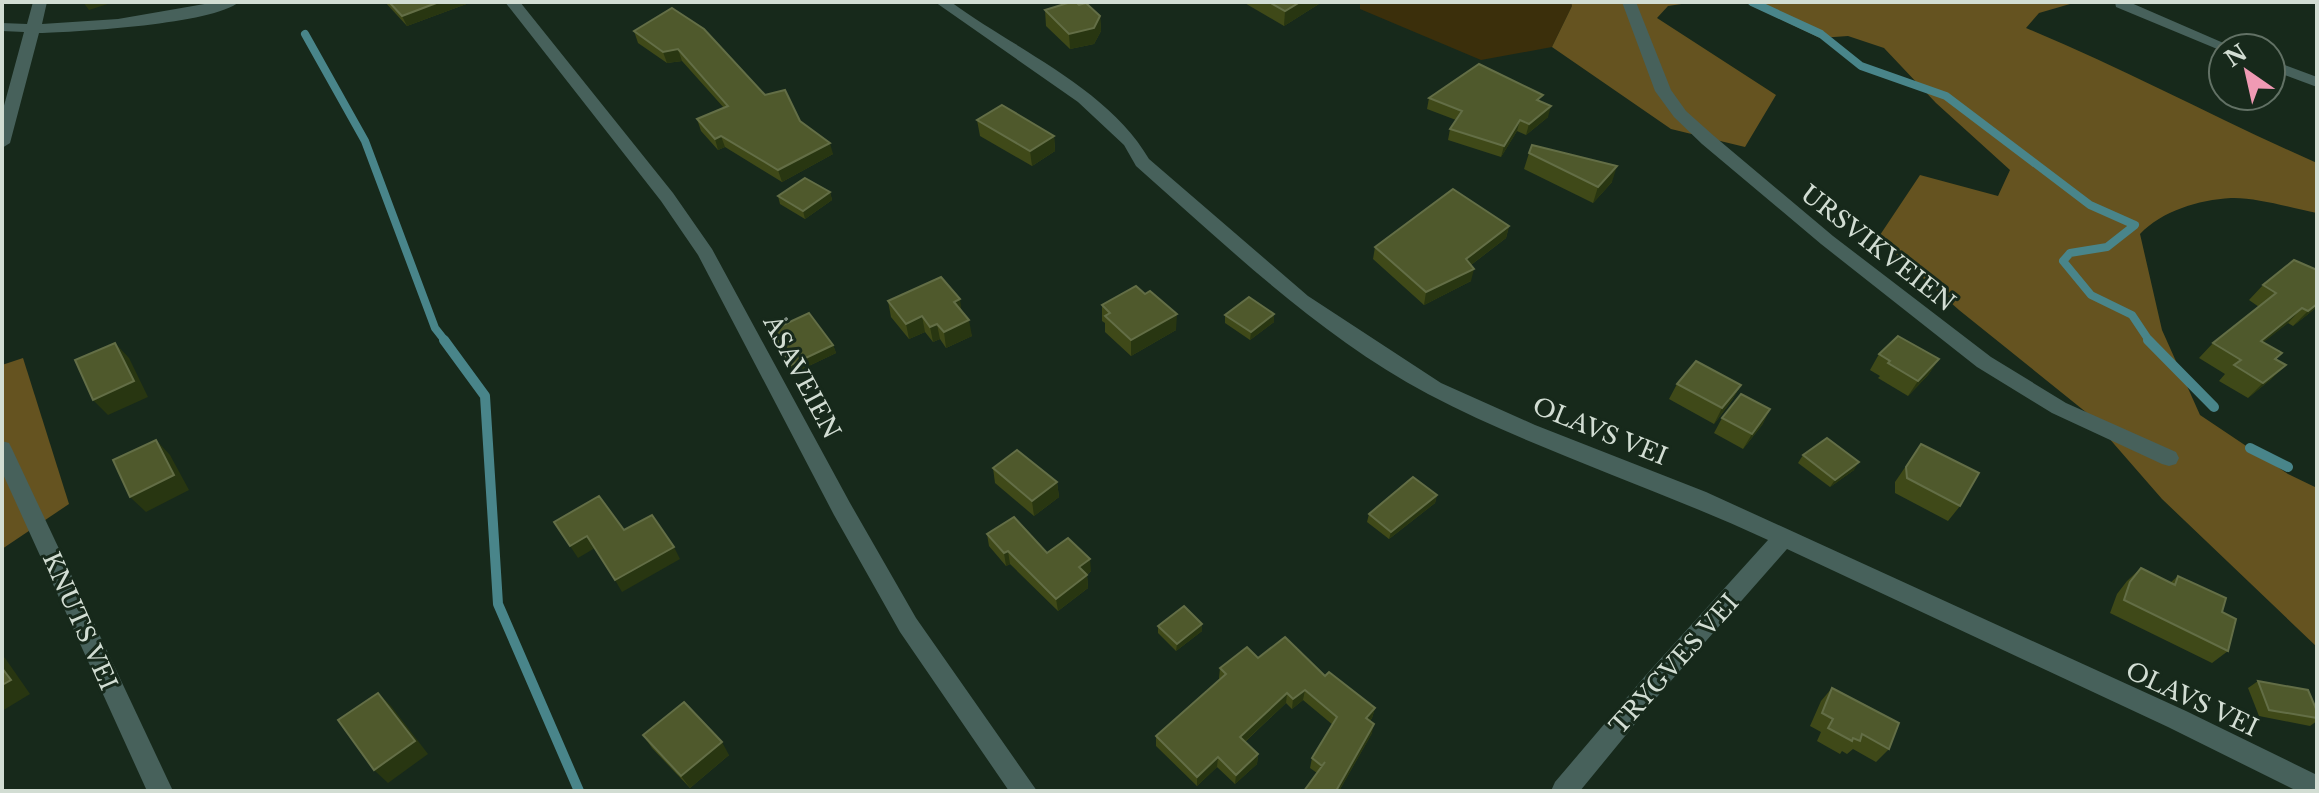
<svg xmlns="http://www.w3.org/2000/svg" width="2319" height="793" viewBox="0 0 2319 793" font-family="'Libre Baskerville',serif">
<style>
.green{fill:#3b2f0b}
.forest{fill:#655320}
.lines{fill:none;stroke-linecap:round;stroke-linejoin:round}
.stream-far1{stroke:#49858a;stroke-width:8}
.stream{stroke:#49858a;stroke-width:10}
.minor{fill:#47615b;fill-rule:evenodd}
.wall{fill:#3f4918}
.shaded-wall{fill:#283611}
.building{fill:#4f592c;stroke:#636e46;stroke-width:2}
.labels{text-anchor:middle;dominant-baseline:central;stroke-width:6;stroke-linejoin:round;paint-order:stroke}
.street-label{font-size:24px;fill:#d2ddd3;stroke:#17291b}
</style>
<rect width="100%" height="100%" fill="#17291b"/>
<polygon class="green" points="1360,2 1571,2 1572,6 1552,47 1481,60 1360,9"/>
<g class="forest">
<polygon points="1571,2 1695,2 1668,6 1657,18 1776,95 1745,147 1671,129 1552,47 1572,6"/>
<path d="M1744,2h322l4,2 -31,9 -13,15c99,41 193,92 291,135v50c-25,-5 -62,-16 -86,-15 -33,2 -69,13 -91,36l22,96 38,85 88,59 29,14v159l-155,-148 -75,-86 -128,-103 -81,-72 42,-63 78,21 12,-26 -74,-67 -52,-55 -36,-12 -28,2z"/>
<polygon points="23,358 69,504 2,549 2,365"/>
</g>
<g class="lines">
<g class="stream-far1">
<polyline points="1752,2 1821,34 1861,66 1946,96 2090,205 2135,225 2107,247 2070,253 2063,261 2091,295 2132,315 2150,342"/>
<polyline points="305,34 365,141 435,328 446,342"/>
</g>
<g class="stream">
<polyline points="444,340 485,396 498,604 579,791"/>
<polyline points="2148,340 2214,407"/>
<polyline points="2250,448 2288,467"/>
</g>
<g class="minor">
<path d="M33,2h14l-5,22 76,-5 98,-17h23c-26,22 -161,30 -200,31l-29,110 -8,5v-35l22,-81 -22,-1v-8l25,1z"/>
<polygon points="505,2 520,2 673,193 712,249 850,503 916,618 1037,791 1009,791 900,632 834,515 698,255 661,201"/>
<path d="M935,2h16c64,47 158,87 198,157l159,137 133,87 94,42 171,67 480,219 131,64v16h-20l-129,-64 -381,-178 -125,142 -82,100h-29l4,-9 91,-107 122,-135c-112,-52 -231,-89 -340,-146 -110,-59 -200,-147 -292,-228l-12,-21 -46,-43z"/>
<polygon points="1622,2 1636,2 1671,90 1686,111 1714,136 1833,236 1991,357 2066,403 2176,452 2179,458 2176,464 2169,466 2162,464 2052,413 1977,367 1821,244 1702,144 1674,117 1655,91"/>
<polygon points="2115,2 2129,2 2235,48 2223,48 2222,51 2116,7"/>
<polygon points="2271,60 2317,77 2317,87 2271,70"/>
<polygon points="2,441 9,443 12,449 173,791 147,791 2,472"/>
</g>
</g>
<g class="wall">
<polygon points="385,2 468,2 469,3 407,26"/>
<polygon points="1243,2 1322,2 1284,26"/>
<polygon points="672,8 765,95 800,121 833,154 782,182 725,147 718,150 701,131 697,119 724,108 682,61 667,63 638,43 634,31"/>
<polygon points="1045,10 1100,16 1101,31 1094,44 1070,49 1046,26"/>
<polygon points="1429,98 1541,101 1548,117 1526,135 1517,131 1501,157 1448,140 1450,129 1456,120 1427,109"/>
<polygon points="977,120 1054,136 1055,151 1032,166 980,136"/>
<polygon points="1529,153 1612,182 1593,203 1524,169"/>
<polygon points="830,192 832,200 805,219 780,204 778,196"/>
<polygon points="1509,226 1506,238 1471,265 1471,281 1424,305 1373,259 1375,247"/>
<polygon points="2317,270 2317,307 2293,326 2288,323 2263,342 2276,359 2286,365 2270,380 2248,398 2219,381 2225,374 2199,358 2213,343 2259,307 2249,300 2263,285"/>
<polygon points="888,301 962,311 972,336 946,348 940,339 933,342 925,332 909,339 891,317"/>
<polygon points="1102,305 1176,330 1131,356 1105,332 1105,323 1102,321"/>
<polygon points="1274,314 1274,322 1250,340 1225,323 1225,315"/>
<polygon points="768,332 833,345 836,353 794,373 770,340"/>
<polygon points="1879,354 1939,359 1928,375 1908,396 1878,378 1880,376 1870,370"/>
<polygon points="1677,384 1741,385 1732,400 1714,424 1669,399"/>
<polygon points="1770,409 1762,425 1743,449 1714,433 1722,418"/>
<polygon points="1921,444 1960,506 1948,521 1895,493 1895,482"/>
<polygon points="1803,455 1854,470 1830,487 1798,463"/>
<polygon points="993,468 1057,482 1059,497 1034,516 995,483"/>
<polygon points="1437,495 1435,503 1389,539 1367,522 1369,514"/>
<polygon points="987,534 1047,553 1091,571 1087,575 1088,588 1058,611 1010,564 1006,566 989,546"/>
<polygon points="2141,568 2170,583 2178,576 2222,612 2228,651 2212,663 2110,613 2117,594 2127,581"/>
<polygon points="1158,626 1202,631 1176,651 1158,633"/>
<polygon points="1258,658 1325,676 1375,708 1372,718 1370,721 1372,733 1339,791 1304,791 1317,773 1310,768 1312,758 1333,725 1303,700 1292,709 1286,703 1245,742 1258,754 1257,764 1235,784 1217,767 1197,786 1156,746 1156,736 1220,679 1219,678 1220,668"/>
<polygon points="2258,681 2317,711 2317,721 2310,726 2259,716 2248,688"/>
<polygon points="1832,688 1889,749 1876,762 1853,749 1847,754 1842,751 1840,754 1817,741 1821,732 1810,726 1821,701"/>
<polygon points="643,735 729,755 690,788 652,748"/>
</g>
<g class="shaded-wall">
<polygon points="83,2 114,2 89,10"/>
<polygon points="439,2 468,2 469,3 407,26 402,16"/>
<polygon points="1300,2 1322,2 1284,26 1285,11"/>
<polygon points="1100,16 1101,31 1094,44 1070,49 1069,34"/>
<polygon points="678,49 682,61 667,63 663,52"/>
<polygon points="1551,106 1548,117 1526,135 1529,124"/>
<polygon points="1520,120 1517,131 1501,157 1504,146"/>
<polygon points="721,136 725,147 718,150 715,139"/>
<polygon points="1054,136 1055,151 1032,166 1030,151"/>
<polygon points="830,143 833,154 782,182 778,170"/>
<polygon points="1617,166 1612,182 1593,203 1598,187"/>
<polygon points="830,192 832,200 805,219 803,211"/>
<polygon points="1509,226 1506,238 1463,271 1466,259"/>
<polygon points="1474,269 1471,281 1424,305 1426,292"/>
<polygon points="960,299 962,315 954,302"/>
<polygon points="2317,304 2317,307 2293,326 2308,311"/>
<polygon points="2302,308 2288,323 2246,356 2261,341"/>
<polygon points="1177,314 1176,330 1131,356 1131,340"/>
<polygon points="1274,314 1274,322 1250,340 1251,332"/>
<polygon points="922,316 925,332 909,339 906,324"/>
<polygon points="969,320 972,336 946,348 944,332"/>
<polygon points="937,324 940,339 933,342 930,327"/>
<polygon points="115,343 129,358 148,397 108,415 93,400"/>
<polygon points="833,345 836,353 794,373 791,365"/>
<polygon points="1939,359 1928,375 1908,396 1918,381"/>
<polygon points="2286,365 2270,380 2248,398 2263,383"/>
<polygon points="1741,385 1732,400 1714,424 1722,408"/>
<polygon points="1770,409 1762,425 1743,449 1752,434"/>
<polygon points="156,440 170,455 189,490 146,512 130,497"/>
<polygon points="1859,462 1854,470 1830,487 1835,480"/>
<polygon points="1057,482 1059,497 1034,516 1032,501"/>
<polygon points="1437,495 1435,503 1389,539 1391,532"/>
<polygon points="587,536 595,548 578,558 570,546"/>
<polygon points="674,547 680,559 622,592 615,580"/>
<polygon points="1008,551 1010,564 1006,566 1004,553"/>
<polygon points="1090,559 1091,571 1080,580 1079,567"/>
<polygon points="1087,575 1088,588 1058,611 1056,599"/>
<polygon points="1202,624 1202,631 1176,651 1177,644"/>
<polygon points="2,656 5,658 30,694 2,711"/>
<polygon points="1305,690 1303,700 1292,709 1293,699"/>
<polygon points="378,693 391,706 428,754 388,783 374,770"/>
<polygon points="1287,693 1286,703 1239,747 1240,737"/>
<polygon points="1375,708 1372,718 1363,728 1366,718"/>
<polygon points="1374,724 1372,733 1339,791 1336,791"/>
<polygon points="722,742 729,755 690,788 681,776"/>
<polygon points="1258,754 1257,764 1235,784 1236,775"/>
<polygon points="1218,757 1217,767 1197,786 1197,777"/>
</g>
<g class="building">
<polygon points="389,2 439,2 402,16"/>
<polygon points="1071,2 1076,2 1079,5 1086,3 1100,16 1094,28 1069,34 1045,10"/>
<polygon points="1269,2 1300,2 1285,11"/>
<polygon points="672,8 704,29 765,95 785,90 800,121 830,143 778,170 721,136 715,139 697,119 728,106 678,49 663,52 634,31"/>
<polygon points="1479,64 1543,95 1537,100 1551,106 1529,124 1520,120 1504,146 1450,129 1462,111 1429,98"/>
<polygon points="1002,105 1054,136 1030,151 977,120"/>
<polygon points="1532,145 1617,166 1598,187 1529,153"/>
<polygon points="805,178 830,192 803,211 778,196"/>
<polygon points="1453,189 1509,226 1466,259 1474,269 1426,292 1375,247"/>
<polygon points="2294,260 2317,270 2317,304 2308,311 2302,308 2261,341 2282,353 2275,359 2286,365 2263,383 2234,365 2241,360 2213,343 2276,293 2263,285"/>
<polygon points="941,277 960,299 954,302 969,320 944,332 937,324 930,327 922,316 906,324 888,301"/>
<polygon points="1136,286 1145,294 1150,291 1177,314 1131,340 1105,316 1110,313 1102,305"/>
<polygon points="1249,297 1274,314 1251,332 1225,315"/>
<polygon points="809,313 833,345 791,365 768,332"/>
<polygon points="1898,336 1939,359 1918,381 1888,363 1890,361 1879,354"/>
<polygon points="115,343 134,381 93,400 75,360"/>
<polygon points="1696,361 1741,385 1722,408 1677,384"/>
<polygon points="1741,394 1770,409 1752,434 1722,418"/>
<polygon points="1827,438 1859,462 1835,480 1803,455"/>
<polygon points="156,440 174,475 130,497 113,460"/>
<polygon points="1921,444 1979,473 1960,506 1907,478 1906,467"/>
<polygon points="1017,450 1057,482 1032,501 993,468"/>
<polygon points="1413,477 1437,495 1391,532 1369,514"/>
<polygon points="599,496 624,530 652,515 674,547 615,580 587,536 570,546 554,522"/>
<polygon points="1014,517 1047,553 1068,538 1090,559 1079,567 1087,575 1056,599 1008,551 1004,553 987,534"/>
<polygon points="2141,568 2175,585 2178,576 2226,598 2222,612 2236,619 2228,651 2124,600 2130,582"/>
<polygon points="1184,606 1202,624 1177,644 1158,626"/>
<polygon points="1285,637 1325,676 1329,672 1375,708 1366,718 1374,724 1336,791 1304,791 1325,762 1322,766 1312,758 1337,717 1305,690 1293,699 1287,693 1240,737 1258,754 1236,775 1218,757 1197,777 1156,736 1226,674 1220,668 1247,647 1258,658"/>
<polygon points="2,668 11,680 2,685"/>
<polygon points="2258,681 2308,690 2317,711 2317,718 2269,710"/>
<polygon points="1832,688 1899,723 1889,749 1862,734 1860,741 1853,738 1852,741 1828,728 1833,719 1822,713"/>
<polygon points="378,693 415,741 374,770 338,720"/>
<polygon points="684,702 722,742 681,776 643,735"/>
</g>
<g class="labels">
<g class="street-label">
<text transform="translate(1878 248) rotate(38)">URSVIKVEIEN</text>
<text transform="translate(802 377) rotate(62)">ÅSAVEIEN</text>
<text transform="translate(1600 431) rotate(22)">OLAVS VEI</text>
<text transform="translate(80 621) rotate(66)">KNUTS VEI</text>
<text transform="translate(1674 664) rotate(-48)">TRYGVES VEI</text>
<text transform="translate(2192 699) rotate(25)">OLAVS VEI</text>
</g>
</g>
<rect width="2319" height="793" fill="none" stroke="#d2ddd3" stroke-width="8"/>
<g transform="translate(2247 72) rotate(326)"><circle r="38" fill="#17291b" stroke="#627165" stroke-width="2"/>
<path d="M0-6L14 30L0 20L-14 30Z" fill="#f09ab4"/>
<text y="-12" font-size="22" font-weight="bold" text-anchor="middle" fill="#d2ddd3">N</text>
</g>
</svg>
